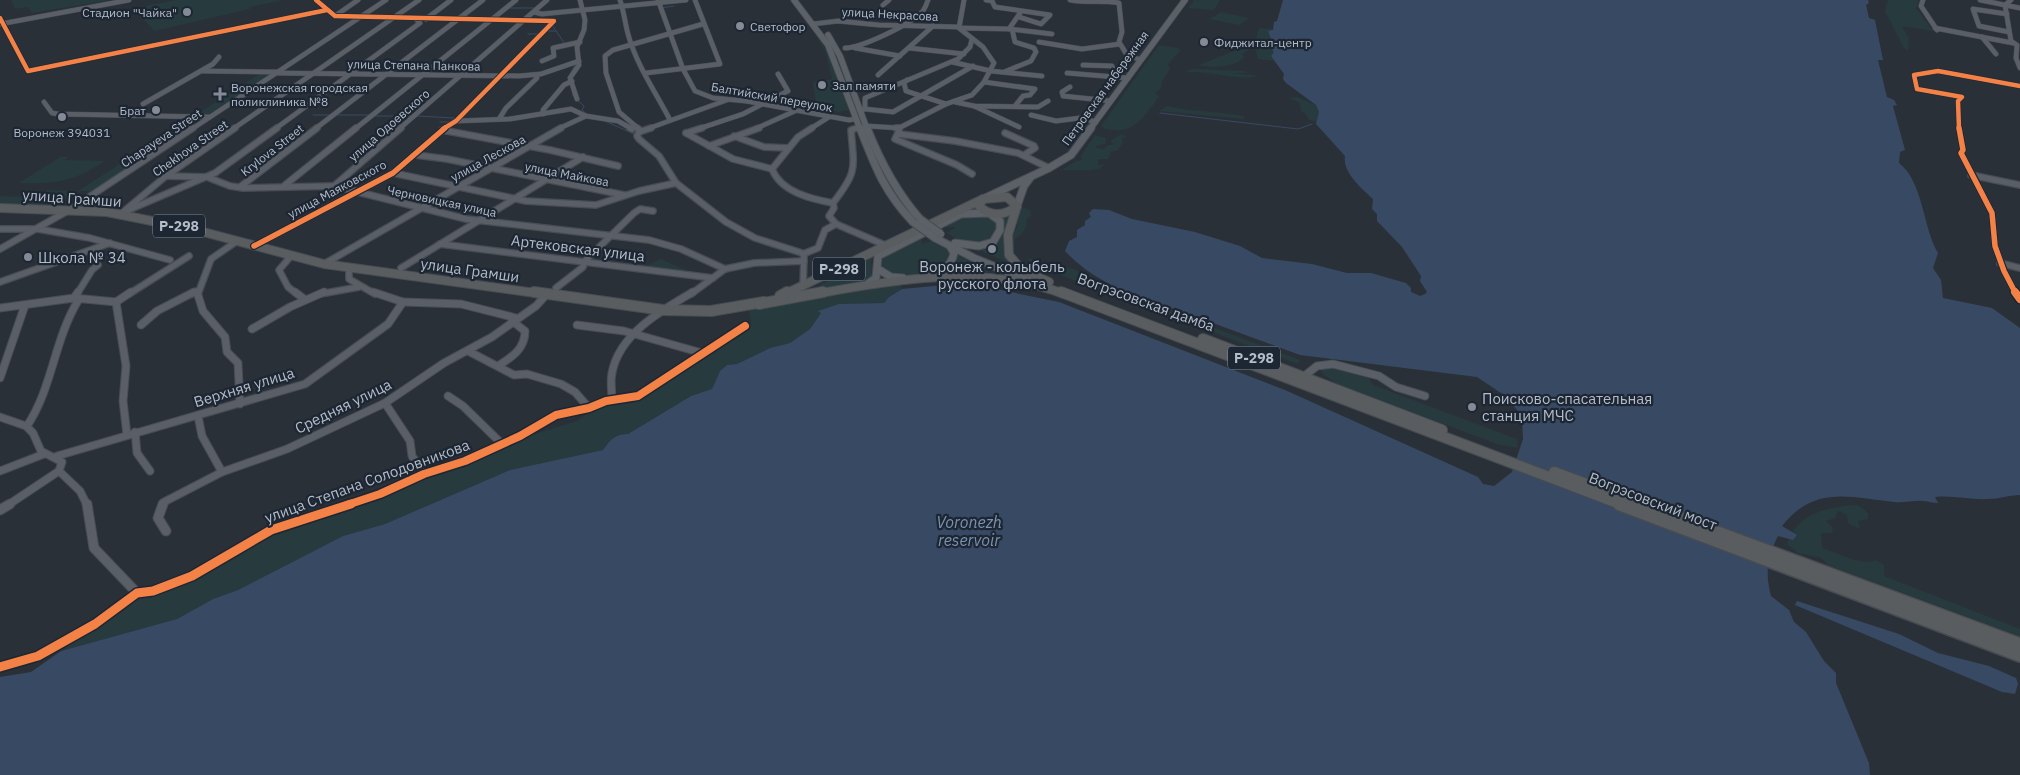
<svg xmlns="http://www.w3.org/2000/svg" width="2020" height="775" viewBox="0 0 2020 775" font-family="'IBM Plex Sans',sans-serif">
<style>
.green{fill:#273a3e}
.water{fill:#384963}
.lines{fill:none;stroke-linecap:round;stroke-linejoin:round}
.stream{stroke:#384963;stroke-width:1}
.minor-far3-casing{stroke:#484c53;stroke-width:5.5}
.minor-far2-casing{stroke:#484c53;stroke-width:8}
.minor-far1-casing{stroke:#484c53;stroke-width:9}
.minor-casing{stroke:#484c53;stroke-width:11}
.major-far1-casing{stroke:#484c55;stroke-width:7}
.major-casing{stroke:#484c55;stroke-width:9}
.highway-far2-casing{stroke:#474c53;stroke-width:10}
.highway-far1-casing{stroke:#474c53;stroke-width:12}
.highway-casing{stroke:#474c53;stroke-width:16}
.minor-far3{stroke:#5a5e66;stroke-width:4.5}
.minor-far2{stroke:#5a5e66;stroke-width:5.5}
.minor-far1{stroke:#5a5e66;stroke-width:7}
.minor{stroke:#5a5e66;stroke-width:9}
.major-far1{stroke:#5c6168;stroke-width:5.5}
.major{stroke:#5c6168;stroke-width:7}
.highway-far2{stroke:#5a5d60;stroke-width:8}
.highway-far1{stroke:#5a5d60;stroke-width:10}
.highway{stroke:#5a5d60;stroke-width:13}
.major-bridge-casing{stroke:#484c55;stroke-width:9;stroke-linecap:butt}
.major-bridge{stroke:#5c6168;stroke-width:7}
.cycleway-far3-casing{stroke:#1d2633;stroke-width:6}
.cycleway-far2-casing{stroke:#1d2633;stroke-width:8}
.cycleway-far1-casing{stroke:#1d2633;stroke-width:11}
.cycleway-casing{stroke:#1d2633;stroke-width:12}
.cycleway-far3{stroke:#f48246;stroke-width:4.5}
.cycleway-far2{stroke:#f48246;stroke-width:5.5}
.cycleway-far1{stroke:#f48246;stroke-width:8}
.cycleway{stroke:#f48246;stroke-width:9}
.poi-dot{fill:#848b96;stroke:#1d2633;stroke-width:2}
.labels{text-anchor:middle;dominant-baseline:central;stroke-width:4.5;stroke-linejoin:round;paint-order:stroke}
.far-poi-label{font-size:12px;fill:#b4bcc9;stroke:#1d2633;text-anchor:start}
.far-street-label{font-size:12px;fill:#b4bcc9;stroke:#1d2633}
.shield{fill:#1d2633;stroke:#878f9c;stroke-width:1}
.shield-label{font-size:14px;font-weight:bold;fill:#b4bcc9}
.street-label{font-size:15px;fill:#b4bcc9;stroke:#1d2633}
.poi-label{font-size:15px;fill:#b4bcc9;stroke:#1d2633;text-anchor:start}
.water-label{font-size:16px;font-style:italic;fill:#7c92b1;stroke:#1d2633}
</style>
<rect width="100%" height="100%" fill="#2a3038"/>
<g class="green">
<polygon points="11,0 110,0 32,13 28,7 15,9"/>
<polygon points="176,0 279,0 280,1 249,7 250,9 154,31 134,8"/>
<polygon points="1194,0 1198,0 1196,3 1199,0 1220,0 1214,10 1188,8"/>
<polygon points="1888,0 1919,0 1916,8 1933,31 1902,26 1909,39 1908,50 1904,48 1885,11"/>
<polygon points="1221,12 1249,18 1239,25 1210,19"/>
<polygon points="1259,28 1273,29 1270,46 1274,52 1271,56 1275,61 1258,59 1254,44 1257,42 1256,38"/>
<polygon points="813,30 829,54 849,110 838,112 816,103 813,82 832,79 826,53"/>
<path d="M1159,45l19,3 2,3 -12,13 2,5 -8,12 -1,7 -6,5 4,4c-11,14 -23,35 -43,33 -6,-1 -10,1 -15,-4z"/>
<path d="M1248,49l1,1 -7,4 2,3c-7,10 -34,12 -45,8l37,-15z"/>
<path d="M1200,69l45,2 1,2h-14l28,3c-22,5 -49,-5 -72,-4l-1,-2z"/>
<polygon points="261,73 272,73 92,191 78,191 51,206 0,205 0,196 36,197 47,190 78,191"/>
<polygon points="1297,97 1316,105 1319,112 1317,122 1309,120 1306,114 1301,111 1300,103 1290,98"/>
<path d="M1167,106c26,6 51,5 77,10v3l-85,-8z"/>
<polygon points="1122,134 1126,137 1121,139 1123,142 1118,150 1111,152 1108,159 1098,159 1098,165 1105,164 1099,169 1091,170 1062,170 1076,161 1082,160 1081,156 1095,135 1106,138 1105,144 1095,146 1097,148 1104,149 1108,145 1113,145 1111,140"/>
<path d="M60,157h9l-4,3 40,1c-33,21 -47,23 -86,22z"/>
<polygon points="978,203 981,211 971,211 873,256 871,262 872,277 865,282 820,289 820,285 860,265 862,259"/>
<path d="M1025,208l5,2 1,5 -4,4c0,11 -4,14 -12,20l-1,8 -2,1 -2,-6 8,-17 -2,-3 5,-13z"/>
<path d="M981,213l16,7 -1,17c-23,11 -29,8 -49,-4l9,-6h-16l22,-12z"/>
<path d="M1012,213c-7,21 -14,32 -1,51l-37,-16 25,-8 5,-14 -6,-10z"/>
<path d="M922,235l3,2 -4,3 1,4 8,-3 19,9 2,5 -7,13c-26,9 -38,14 -63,-1v-9z"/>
<polygon points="956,255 989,269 988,272 981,275 935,276 948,273 940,274 954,264"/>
<polygon points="1028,258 1074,269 1095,283 1300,360 1297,364 1031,264"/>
<polygon points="661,259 694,274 645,267"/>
<path d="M900,284l2,5 -13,8 -5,6 -22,1 -41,9 -11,16 -20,14 -20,5 -33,16 -10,1 -7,6 -8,18 -21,7 -63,38c-13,0 -17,5 -25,16l-93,20 -125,54 -42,12 -105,54 -25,9 -36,20 -116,32 73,-55 37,-7 35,-17 47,-32 15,-3 126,-45 128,-54 55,-17 17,-13 45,-10 112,-75 -2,-13z"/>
<polygon points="1329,367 1369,376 1370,381 1373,385 1517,439 1518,448 1500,445 1337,384 1323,374 1320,369"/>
<path d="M1858,505l10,8v6l-10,2 2,8 -12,-6 -1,-8 -9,-4 -3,7 -9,3 7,7 -1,5h-11l1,15 32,12 14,2 8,-2 8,5v11l136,53v7l-192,-71 -6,-7 -24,-5 -11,-9c10,-31 42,-38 71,-39z"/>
</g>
<g class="water">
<path d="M1283,0h585l1,3 -3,2 3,13 6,2 8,40h-5l9,37 7,3 3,5 -4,1 12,44 -5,2 -1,11c24,18 24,65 39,90l-5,15 8,12 2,18 49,10 28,20v167c-11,0 -21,4 -32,4 -18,1 -36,-4 -53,-2l3,6c-6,0 -11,-2 -16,-2 -8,-1 -18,2 -27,1 -44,-4 -80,-18 -113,24l15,9 -4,5 -15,-4c-11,21 -13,37 -7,60l18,14 5,12 12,10 18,29 12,12v10l33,80 1,12h-1870v-98l31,-5 30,-21 116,-32 36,-20 25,-9 105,-54 42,-12 125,-54 93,-20c8,-11 12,-16 25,-16l63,-38 21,-7 8,-18 7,-6 10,-1 33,-16 20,-5 20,-14 11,-16 -3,-2 21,-7 45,-1 5,-6 13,-8 64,-6 93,19 226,88 193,87 5,7 11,2 18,-14 11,-33 -1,-19 -4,-9 -14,-16 -27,-18 -177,-22 -131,-48c-7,3 -18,-4 -25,-7 -30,-13 -57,-25 -79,-49l4,-10 8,-4v-7l8,-5v-4l6,-4 -2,-4 4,-4 16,1 23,9 63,13 45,14 22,12 50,6 35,9h24l35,10 5,5v4l9,4 5,-2 2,-2 -7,-11 1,-5 -19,-29 -25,-26v-7l-5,-5 1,-10c-11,-10 -31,-27 -28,-43l-29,-32 3,-12 -3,-7 -30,-22 -3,-4 1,-5 -13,-18 3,-4 -8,-9 5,-4 -3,-8 5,-1 1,-8 3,-1z"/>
<polygon points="1797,601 1899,634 1938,653 1989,666 2016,678 2018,684 2015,694 2002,692 1795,605"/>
</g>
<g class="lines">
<g class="stream">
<polyline points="508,8 536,8"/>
<polyline points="661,8 674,6"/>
<polyline points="552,25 565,44"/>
<polyline points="546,31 556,31"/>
<polyline points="528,34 538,34"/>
<polyline points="570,81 569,76 576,63"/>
<polyline points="571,84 573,96 584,106 582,110 588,115"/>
<polyline points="1160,113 1298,129 1312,124"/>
<polyline points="313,115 331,115"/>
<polyline points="335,115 369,115"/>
<polyline points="375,116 412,116"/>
<polyline points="417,116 454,118 451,122"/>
<polyline points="605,121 634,134"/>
<polyline points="440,122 452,122"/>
</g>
<g class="minor-far3-casing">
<g id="minor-far3">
<polyline points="316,0 335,16 554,21 456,121 443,129"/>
<path d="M620,0c4,12 5,23 8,34 8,30 28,59 42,86"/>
<polyline points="658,0 683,69 695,91 713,98 746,101 849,120 856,119"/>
<polyline points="986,0 992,1 995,7 1050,15 1041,24 1019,17"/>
<path d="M1070,0c17,3 33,0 49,3l3,29 -3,10 8,13 14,5"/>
<polyline points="1923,0 1921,6 1937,30"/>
<polyline points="1980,0 2020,8"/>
<polyline points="2011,0 2005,5 2011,41 2017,45 2016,58 2020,68"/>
<polyline points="883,5 889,0"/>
<polyline points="534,12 542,14 686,0"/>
<polyline points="2007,14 1973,9 1979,26 2009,32"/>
<polyline points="335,16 358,0"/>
<polyline points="0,18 28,71 327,10"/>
<polyline points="426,19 451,0"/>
<polyline points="0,24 129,0"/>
<polyline points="813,24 838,21 879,25 959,27"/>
<polyline points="960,28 1009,29 1052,34"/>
<polyline points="1935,28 2013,43"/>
<polyline points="1009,29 1020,13"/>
<polyline points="1982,37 1996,54"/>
<polyline points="1039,42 1082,49 1120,44"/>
<path d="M845,48c16,0 67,-24 78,-37 2,-3 4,-8 5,-11"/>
<polyline points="855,48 900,56"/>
<polyline points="909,48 964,54"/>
<polyline points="542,61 554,56 553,48 580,42"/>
<polyline points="952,62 991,71 1042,76"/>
<polyline points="1083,65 1112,66 1115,76"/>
<polyline points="202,71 277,72"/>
<polyline points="1004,72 1031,61 1036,52 1034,48 1015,42 1012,29"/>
<polyline points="277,73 519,76 541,74 579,61"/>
<polyline points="646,73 720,64 695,0"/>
<polyline points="1067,73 1128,78"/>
<polyline points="878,75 933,26"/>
<polyline points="907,80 904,83 906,91 946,104"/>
<polyline points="984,82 1035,89 1030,95 1023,96 1015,106"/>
<polyline points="1070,87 1062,92 1063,96 1111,101"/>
<polyline points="577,99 570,78 579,65 577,47 584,30 585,20 580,0"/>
<polyline points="44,102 52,113 58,114 209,117"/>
<polyline points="955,102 974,106 1038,107 1048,101"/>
<polyline points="143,104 213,64 219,57"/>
<polyline points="974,106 1019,127"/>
<polyline points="865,109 893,112 973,66"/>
<polyline points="859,110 865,109 865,98 958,59 970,47 972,39"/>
<polyline points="543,114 543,110 564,85 572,81"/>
<polyline points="1031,115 1056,121 1080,118 1096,122"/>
<polyline points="499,119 506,108 537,78 535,75"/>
<polyline points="456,121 510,119 571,109 586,116 618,121 632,129"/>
<polyline points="867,126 899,128 946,104 972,95 984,82 994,63 983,47 959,28 964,0"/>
<polyline points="192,129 386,0"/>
<polyline points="233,129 419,0"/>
<polyline points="275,129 420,23 416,19"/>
<polyline points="315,129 483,0"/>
<polyline points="355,129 516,0"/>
<polyline points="399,129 547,0"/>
<polyline points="558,129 586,116"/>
<polyline points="639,129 619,112 606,73 605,56 613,50 703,24"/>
<polyline points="647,129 727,100"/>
<polyline points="698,129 743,114 788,91 778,74"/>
<polyline points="755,129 795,111"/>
<polyline points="810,129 829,117"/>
<polyline points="854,129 859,127"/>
<polyline points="1959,129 1958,101 1962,97 1917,89 1914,75 1938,71 2020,86"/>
</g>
</g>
<g class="minor-far2-casing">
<g id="minor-far2">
<polyline points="630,128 632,129"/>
<polyline points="637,128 641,131"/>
<path d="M812,128l-14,9 -26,32c9,23 39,30 61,34"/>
<polyline points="896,128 899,128"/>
<polyline points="1959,128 1963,150 1961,153 1992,213 1995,246 2004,271 2016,294"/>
<polyline points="442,130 550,150 618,166"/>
<polyline points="899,131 895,139 957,165 972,174"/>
<polyline points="639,132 637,136 639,139 659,156 676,183 726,222 755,238 802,253 804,256 803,287"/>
<polyline points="639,132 651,128"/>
<polyline points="686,133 702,128"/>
<polyline points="686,133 733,159 772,169"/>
<polyline points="1005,133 1034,146 1035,148 1024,155"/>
<polyline points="899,134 955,141 1018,153 1049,168"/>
<polyline points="734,136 764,147 788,148"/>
<polyline points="709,146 759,128"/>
<polyline points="416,155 447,159 624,195"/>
<polyline points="393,173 526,201 596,205 639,191 676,183"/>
<polyline points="1971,175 2020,185"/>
<polyline points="166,176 207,177 230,186 243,188 334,186 466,219 649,240 681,249 725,269"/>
<polyline points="285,185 356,128"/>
<polyline points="334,186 401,128"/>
<polyline points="240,187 317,128"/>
<polyline points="123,212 166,176 235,128"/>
<polyline points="119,214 215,173 277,128"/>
<polyline points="836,224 887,246"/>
<polyline points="0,229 38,229 90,238 170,260"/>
<polyline points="440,244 713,278"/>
<polyline points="254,246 393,173 445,128"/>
<polyline points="0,249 71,209 193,128"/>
<path d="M803,254l15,-6 7,-18 11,-6 -7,-8 5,-8 -1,-5c25,-32 21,-34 18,-73l6,-2"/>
<polyline points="291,256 279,270 288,287 297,294"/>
<polyline points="2000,263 2020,268"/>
<polyline points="324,264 561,128"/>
<polyline points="401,268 583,157"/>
<polyline points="349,269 349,279 375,294"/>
<polyline points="0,282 110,243"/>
<polyline points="556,288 583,267 585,261 634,213 640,209 653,211"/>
<polyline points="77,294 92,270 98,265"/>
<polyline points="129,294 189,256"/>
<polyline points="192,294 197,291"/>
<polyline points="198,294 211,259 237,241"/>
<polyline points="320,294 359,287"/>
<polyline points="691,294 725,269 754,263 804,261"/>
</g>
</g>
<g class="minor-far1-casing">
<g id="minor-far1">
<polyline points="197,292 203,311 225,337 227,352 238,363 240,404"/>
<polyline points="295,292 303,298"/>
<polyline points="2015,292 2020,299"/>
<polyline points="74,298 78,292"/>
<polyline points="403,302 461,304 516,318"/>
<polyline points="0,308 74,298 116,302"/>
<polyline points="141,325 157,311 194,292"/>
<polyline points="577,325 624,331 702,353"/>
<polyline points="252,329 290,307 324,292"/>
<polyline points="468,351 514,375 527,374 561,384 575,392 589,408"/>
<path d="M498,366c14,-9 27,-17 27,-35l-13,-10"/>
<polyline points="1303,377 1317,366 1333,364 1379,376 1396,387 1425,396"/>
<polyline points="0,378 25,305"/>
<polyline points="448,396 463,406 502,444"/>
<path d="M612,400c0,-9 -2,-18 0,-27 7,-39 50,-63 81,-81"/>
<polyline points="385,403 410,441 412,456 424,474"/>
<polyline points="198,416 202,436 222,472"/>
<polyline points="0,417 26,426 33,433 41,451 62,462 59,471 80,491 87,505"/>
<path d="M27,426c26,-39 27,-87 52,-127"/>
<polyline points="135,432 137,453 150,471"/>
<polyline points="127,435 123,401 126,366 116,302 131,292"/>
<polyline points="57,456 305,384 388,324 403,302 373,292"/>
<polyline points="0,471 44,454"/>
<polyline points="8,505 59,471"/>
<polyline points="163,505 164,502 222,472 287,449 385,403 444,363 492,337 536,306 547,294"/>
<polyline points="347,505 380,494 424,474 465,461 520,436 556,415 589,408 606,401 638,396 745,326"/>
</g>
</g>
<g class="minor-casing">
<g id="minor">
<polyline points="87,504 94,548 137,593"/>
<polyline points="163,504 158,518 166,531"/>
<polyline points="0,510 10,504"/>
<polyline points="0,667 38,656 95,624 137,593 153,591 192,576 271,530 351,504"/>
</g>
</g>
<g class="major-far1-casing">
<g id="major-far1">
<polyline points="794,0 828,45 860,129"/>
<polyline points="828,35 840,56 867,129"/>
<polyline points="1090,129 1185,0"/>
</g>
</g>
<g class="major-casing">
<g id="major">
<path d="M860,128c15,38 24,64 53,94"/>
<path d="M867,128c13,33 29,64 53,91"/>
<polyline points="983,199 1049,168 1071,155 1091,128"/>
<polyline points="1017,206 1024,186 1030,178"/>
<polyline points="935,238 976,259 1037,284"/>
<polyline points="878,269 891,277 903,278"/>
<path d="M926,276c14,-3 25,-8 28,-23l-4,-7"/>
<polyline points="866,285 876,278 878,256 961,214 989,213 1000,221 1000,230 993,242 979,246 955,243"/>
</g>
</g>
<g class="highway-far2-casing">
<g id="highway-far2">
<path d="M983,199l-4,7c11,11 26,10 38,0"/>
<polyline points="1017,206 1008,235 1009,255 1021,269 1049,282"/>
<polyline points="0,208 107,212 192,229 324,264 543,294"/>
<polyline points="785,294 983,199 1007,197 1017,206"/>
<path d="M816,294c80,-15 170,-30 248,0"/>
</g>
</g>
<g class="highway-far1-casing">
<g id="highway-far1">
<polyline points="534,292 663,310 711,311 764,302"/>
<polyline points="1061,292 1623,505"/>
<polyline points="780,296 787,292"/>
<polyline points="759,304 823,292"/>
<polyline points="1203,339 1442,430"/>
<polyline points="1554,472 1643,505"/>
</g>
</g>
<g class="highway-casing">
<g id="highway">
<polyline points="1620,504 2020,655"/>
<polyline points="1639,504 2020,645"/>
</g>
</g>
<use href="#minor-far3" class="minor-far3"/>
<use href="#minor-far2" class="minor-far2"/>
<use href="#minor-far1" class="minor-far1"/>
<use href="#minor" class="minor"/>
<use href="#major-far1" class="major-far1"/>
<use href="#major" class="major"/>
<use href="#highway-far2" class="highway-far2"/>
<use href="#highway-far1" class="highway-far1"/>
<use href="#highway" class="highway"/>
<g class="major-bridge-casing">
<g id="major-bridge">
<polyline points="920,219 941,234"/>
<polyline points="913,222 935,238"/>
</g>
</g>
<use href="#major-bridge" class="major-bridge"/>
<g class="cycleway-far3-casing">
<g id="cycleway-far3">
<polyline points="316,0 335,16 554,21 456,121 443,129"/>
<polyline points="0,18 28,71 327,10"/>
<polyline points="1959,129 1958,101 1962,97 1917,89 1914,75 1938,71 2020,86"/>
</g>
</g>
<g class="cycleway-far2-casing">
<g id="cycleway-far2">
<polyline points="1959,128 1963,150 1961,153 1992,213 1995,246 2004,271 2016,294"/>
<polyline points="254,246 393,173 445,128"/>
</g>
</g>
<g class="cycleway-far1-casing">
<g id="cycleway-far1">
<polyline points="2015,292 2020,299"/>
<polyline points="347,505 380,494 424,474 465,461 520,436 556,415 589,408 606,401 638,396 745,326"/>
</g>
</g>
<g class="cycleway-casing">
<polyline id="cycleway" points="0,667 38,656 95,624 137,593 153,591 192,576 271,530 351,504"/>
</g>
<use href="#cycleway-far3" class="cycleway-far3"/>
<use href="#cycleway-far2" class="cycleway-far2"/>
<use href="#cycleway-far1" class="cycleway-far1"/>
<use href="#cycleway" class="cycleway"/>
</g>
<g class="poi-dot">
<circle cx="187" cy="12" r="5"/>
<circle cx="740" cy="26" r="5"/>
<circle cx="1204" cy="42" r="5"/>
<circle cx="822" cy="85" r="5"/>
<path d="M217.5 86.5h5v5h5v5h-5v5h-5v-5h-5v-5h5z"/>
<circle cx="156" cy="110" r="5"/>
<circle cx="62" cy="117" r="5"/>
<circle cx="992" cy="249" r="5"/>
<circle cx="28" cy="257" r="5"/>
<circle cx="1472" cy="407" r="5"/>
</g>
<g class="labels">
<g class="far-poi-label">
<text x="177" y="12" text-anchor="end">Стадион "Чайка"</text>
<text x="750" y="26">Светофор</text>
<text x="1214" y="42">Фиджитал-центр</text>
<text x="832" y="85">Зал памяти</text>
<text x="231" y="87">Воронежская городская<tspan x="231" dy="14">поликлиника №8</tspan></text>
<text x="146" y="110" text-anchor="end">Брат</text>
<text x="62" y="132" text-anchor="middle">Воронеж 394031</text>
</g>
<g class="far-street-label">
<text transform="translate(890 14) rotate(3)">улица Некрасова</text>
<text transform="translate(414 65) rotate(1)">улица Степана Панкова</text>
<text transform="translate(1105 88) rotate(-54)">Петровская набережная</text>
<text transform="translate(772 97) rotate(10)">Балтийский переулок</text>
<text transform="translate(389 125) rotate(-41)">улица Одоевского</text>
<text transform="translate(161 138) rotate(-34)">Chapayeva Street</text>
<text transform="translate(190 148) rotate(-35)">Chekhova Street</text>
<text transform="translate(272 150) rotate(-38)">Krylova Street</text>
<text transform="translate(488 158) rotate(-29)">улица Лескова</text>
<text transform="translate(567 174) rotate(11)">улица Майкова</text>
<text transform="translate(337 189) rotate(-28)">улица Маяковского</text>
<text transform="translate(442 201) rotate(12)">Черновицкая улица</text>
</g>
<g class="shield">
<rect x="153" y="214.5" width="52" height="23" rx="4"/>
<rect x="813" y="257.5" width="52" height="23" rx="4"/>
<rect x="1228" y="346.5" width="52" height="23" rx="4"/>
</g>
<g class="shield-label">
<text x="179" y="226">Р-298</text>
<text x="839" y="269">Р-298</text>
<text x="1254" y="358">Р-298</text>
</g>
<g class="street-label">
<text transform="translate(72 198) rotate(4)">улица Грамши</text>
<text transform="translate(578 248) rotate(7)">Артековская улица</text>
<text transform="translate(470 270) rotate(8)">улица Грамши</text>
<text transform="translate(1146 302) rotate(20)">Вогрэсовская дамба</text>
<text transform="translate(244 387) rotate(-17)">Верхняя улица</text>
<text transform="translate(343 406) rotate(-26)">Средняя улица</text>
<text transform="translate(367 481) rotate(-20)">улица Степана Солодовникова</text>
<text transform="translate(1653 501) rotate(21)">Вогрэсовский мост</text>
</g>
<g class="poi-label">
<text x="38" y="257">Школа № 34</text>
<text x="992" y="266" text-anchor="middle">Воронеж - колыбель<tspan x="992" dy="17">русского флота</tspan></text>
<text x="1482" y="398">Поисково-спасательная<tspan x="1482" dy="17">станция МЧС</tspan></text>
</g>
<g class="water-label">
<text x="969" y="522">Voronezh<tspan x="969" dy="18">reservoir</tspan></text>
</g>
</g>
</svg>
